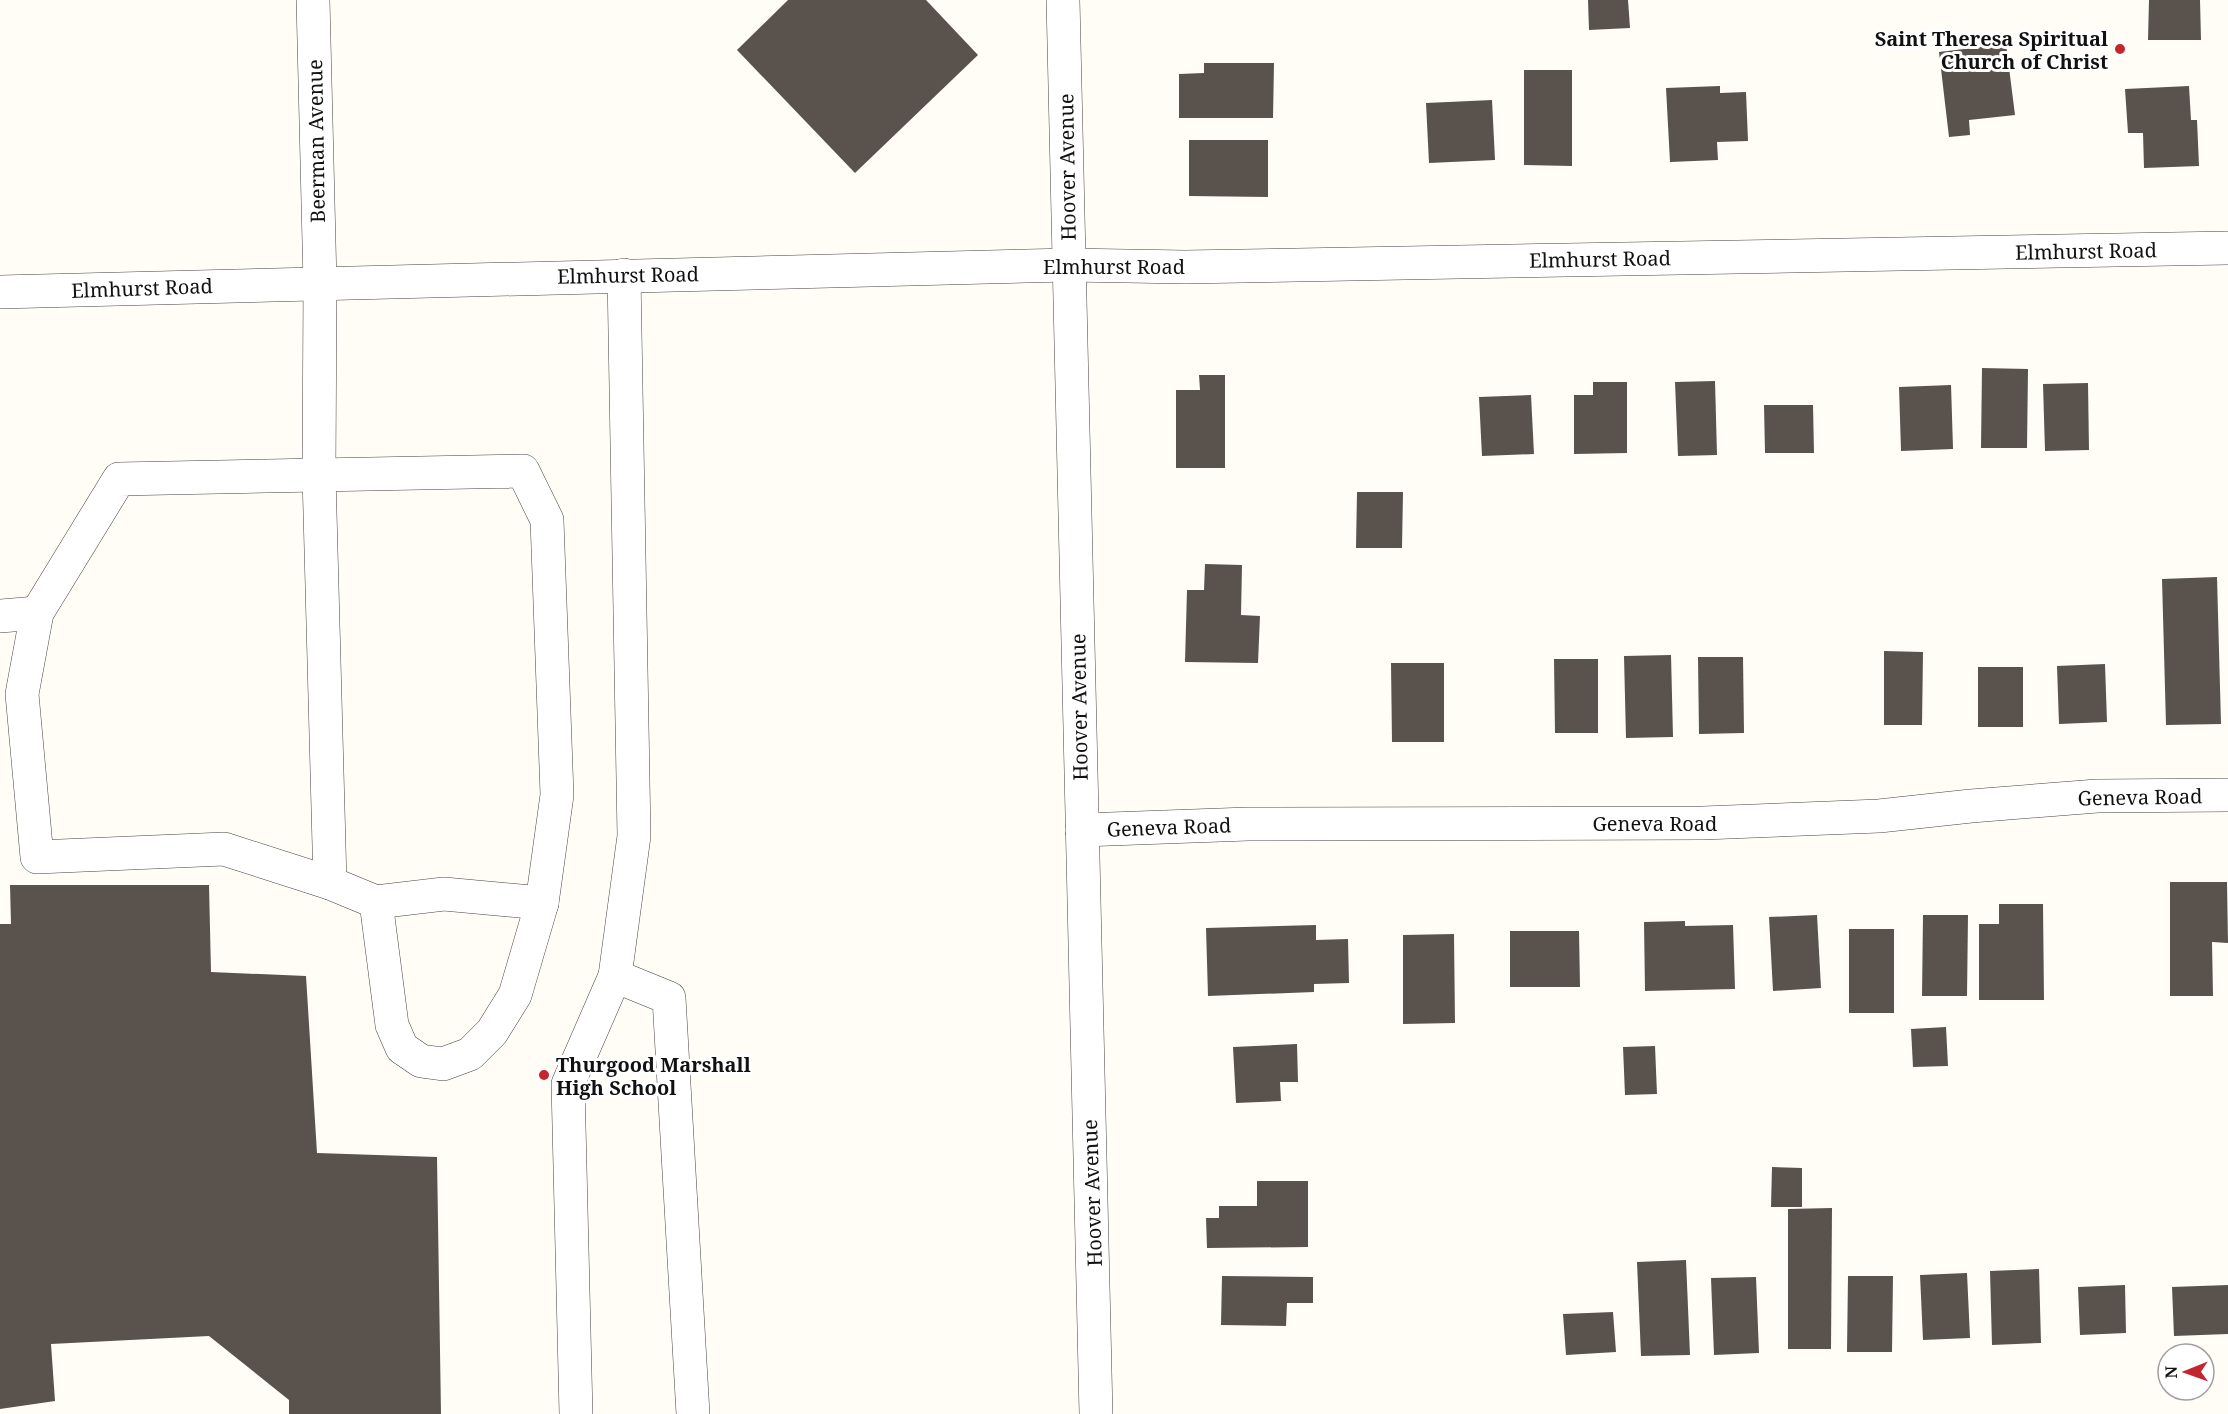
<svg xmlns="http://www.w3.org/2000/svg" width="2228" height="1414" viewBox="0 0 2228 1414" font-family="'Noto Serif',serif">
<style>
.building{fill:#5a524d}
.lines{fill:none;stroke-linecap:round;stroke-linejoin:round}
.minor-casing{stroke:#444;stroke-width:34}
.minor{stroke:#fff;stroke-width:33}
.poi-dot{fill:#c4262e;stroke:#fff;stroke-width:2}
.labels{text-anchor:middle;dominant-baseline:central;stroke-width:6;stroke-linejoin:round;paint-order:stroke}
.poi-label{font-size:20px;font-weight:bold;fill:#111;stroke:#fff;text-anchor:end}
.street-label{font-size:20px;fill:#111;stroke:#fff}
</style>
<rect width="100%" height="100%" fill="#fffdf5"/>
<g class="building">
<polygon points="788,0 926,0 978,55 855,173 737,50"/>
<polygon points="1588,0 1628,0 1630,28 1589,30"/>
<polygon points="2149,0 2200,0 2201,40 2148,40"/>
<polygon points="2006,44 2015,115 1969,120 1970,135 1949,137 1939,52"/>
<polygon points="1204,63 1274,63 1273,118 1179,118 1179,74 1204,73"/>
<polygon points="1524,70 1572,70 1572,166 1524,165"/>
<polygon points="1720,86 1720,93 1746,92 1748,141 1717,142 1718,160 1670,162 1666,88"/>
<polygon points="2189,86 2191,120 2197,120 2199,166 2144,168 2143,133 2128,133 2125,89"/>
<polygon points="1492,100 1495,160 1429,163 1426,103"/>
<polygon points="1189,140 1268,140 1268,197 1189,196"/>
<polygon points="1982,368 2028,369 2027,448 1981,448"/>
<polygon points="1199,375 1225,375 1225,468 1176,468 1176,390 1200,390"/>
<polygon points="1715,381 1717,455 1678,456 1675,382"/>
<polygon points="1593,382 1627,382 1627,453 1574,454 1574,395 1593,395"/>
<polygon points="2088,383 2089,450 2045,451 2043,384"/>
<polygon points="1951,385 1953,449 1901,451 1899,387"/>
<polygon points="1531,395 1534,454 1482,456 1479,397"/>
<polygon points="1764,405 1813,405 1814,453 1765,453"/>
<polygon points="1357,492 1403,492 1402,548 1356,548"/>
<polygon points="1205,564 1242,565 1241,615 1260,616 1258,663 1185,662 1187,590 1204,590"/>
<polygon points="2217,577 2221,724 2166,725 2162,579"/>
<polygon points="1884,651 1923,652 1922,725 1884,725"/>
<polygon points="1671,655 1673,737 1626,738 1624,656"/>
<polygon points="1698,657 1743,657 1744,733 1699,734"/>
<polygon points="1554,659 1598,659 1598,733 1555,733"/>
<polygon points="1391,663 1444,663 1444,742 1392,742"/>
<polygon points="2105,664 2107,722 2059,724 2057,666"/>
<rect x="1978" y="667" width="45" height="60"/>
<polygon points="2170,882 2227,882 2228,943 2212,942 2213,996 2170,996"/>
<polygon points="10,885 209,885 211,972 306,976 317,1153 437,1157 441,1414 289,1414 289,1400 209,1336 51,1344 55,1401 0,1409 0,924 11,924"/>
<polygon points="1999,904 2043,904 2044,1000 1979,1000 1979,924 1999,924"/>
<polygon points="1817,915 1821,988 1773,991 1769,917"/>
<polygon points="1923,915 1968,915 1967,996 1922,996"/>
<polygon points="1685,921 1685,926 1733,925 1735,989 1645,991 1644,922"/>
<polygon points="1316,925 1316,940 1348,939 1349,983 1314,984 1314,992 1208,996 1206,928"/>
<rect x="1849" y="929" width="45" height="84"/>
<polygon points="1510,931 1579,931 1580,987 1510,987"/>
<polygon points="1454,934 1455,1023 1403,1024 1403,935"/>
<polygon points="1946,1027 1948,1066 1913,1067 1911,1029"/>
<polygon points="1297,1044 1298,1082 1280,1082 1281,1101 1236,1103 1233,1047"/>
<polygon points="1655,1046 1657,1094 1625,1095 1623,1047"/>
<polygon points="1772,1167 1802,1168 1802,1207 1771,1207"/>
<polygon points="1257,1181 1308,1181 1308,1247 1207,1248 1206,1218 1219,1218 1219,1206 1257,1206"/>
<polygon points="1832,1208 1831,1349 1788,1349 1788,1209"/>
<polygon points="1686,1260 1690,1355 1641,1356 1637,1262"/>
<polygon points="2039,1269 2041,1343 1992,1345 1990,1271"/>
<polygon points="1967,1273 1970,1338 1923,1340 1920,1275"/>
<polygon points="1222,1276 1313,1277 1313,1303 1287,1303 1286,1326 1221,1325"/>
<polygon points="1848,1276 1893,1276 1892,1352 1847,1352"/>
<polygon points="1756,1277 1759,1353 1714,1355 1711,1278"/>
<polygon points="2125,1285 2126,1333 2080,1335 2078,1287"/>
<polygon points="2228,1285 2228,1334 2174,1336 2172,1287"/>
<polygon points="1613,1312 1616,1352 1566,1355 1563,1314"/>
</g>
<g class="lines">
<g class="minor-casing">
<g id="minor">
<polyline points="313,0 320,283 319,475 330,883"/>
<polyline points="1063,0 1096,1414"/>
<polyline points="0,292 1069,265 1185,267 2228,248"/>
<polygon points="523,471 547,520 557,795 542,903 515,995 492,1032 470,1054 443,1064 421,1061 402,1048 392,1025 376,902 330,883 224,849 37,857 22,694 37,613 119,479"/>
<polyline points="0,616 37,613"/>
<polyline points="1082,830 1248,824 1703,823 1879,816 1971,806 2097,796 2228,795"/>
<polyline points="376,902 444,894 542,903"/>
<polyline points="615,976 669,998 693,1414"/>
<polyline points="576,1414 568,1084 615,976 634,836 624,275"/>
</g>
</g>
<use href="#minor" class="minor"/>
</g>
<g class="poi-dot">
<circle cx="2120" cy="49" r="6"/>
<circle cx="544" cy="1075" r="6"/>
</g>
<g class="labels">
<g class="poi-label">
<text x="2108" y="38">Saint Theresa Spiritual<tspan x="2108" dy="23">Church of Christ</tspan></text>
<text x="556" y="1064" text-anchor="start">Thurgood Marshall<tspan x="556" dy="23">High School</tspan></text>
</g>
<g class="street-label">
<text transform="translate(316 141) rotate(-91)">Beerman Avenue</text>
<text transform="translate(1067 167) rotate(-91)">Hoover Avenue</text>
<text transform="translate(2086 251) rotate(-1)">Elmhurst Road</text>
<text transform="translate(1600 259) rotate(-1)">Elmhurst Road</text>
<text x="1114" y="266">Elmhurst Road</text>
<text transform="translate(628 275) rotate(-1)">Elmhurst Road</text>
<text transform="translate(142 288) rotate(-2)">Elmhurst Road</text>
<text transform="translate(1079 707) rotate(-91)">Hoover Avenue</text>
<text transform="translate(2140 797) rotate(-1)">Geneva Road</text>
<text x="1655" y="823">Geneva Road</text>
<text transform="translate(1169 827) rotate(-2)">Geneva Road</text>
<text transform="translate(1092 1193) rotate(-92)">Hoover Avenue</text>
</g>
</g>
<g transform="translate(2186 1372) rotate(269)"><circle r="28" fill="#ffffff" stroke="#a0a0a0" stroke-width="1.5"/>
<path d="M0-4.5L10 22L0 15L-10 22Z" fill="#c4262e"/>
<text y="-9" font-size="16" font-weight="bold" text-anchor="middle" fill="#111111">N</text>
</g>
</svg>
